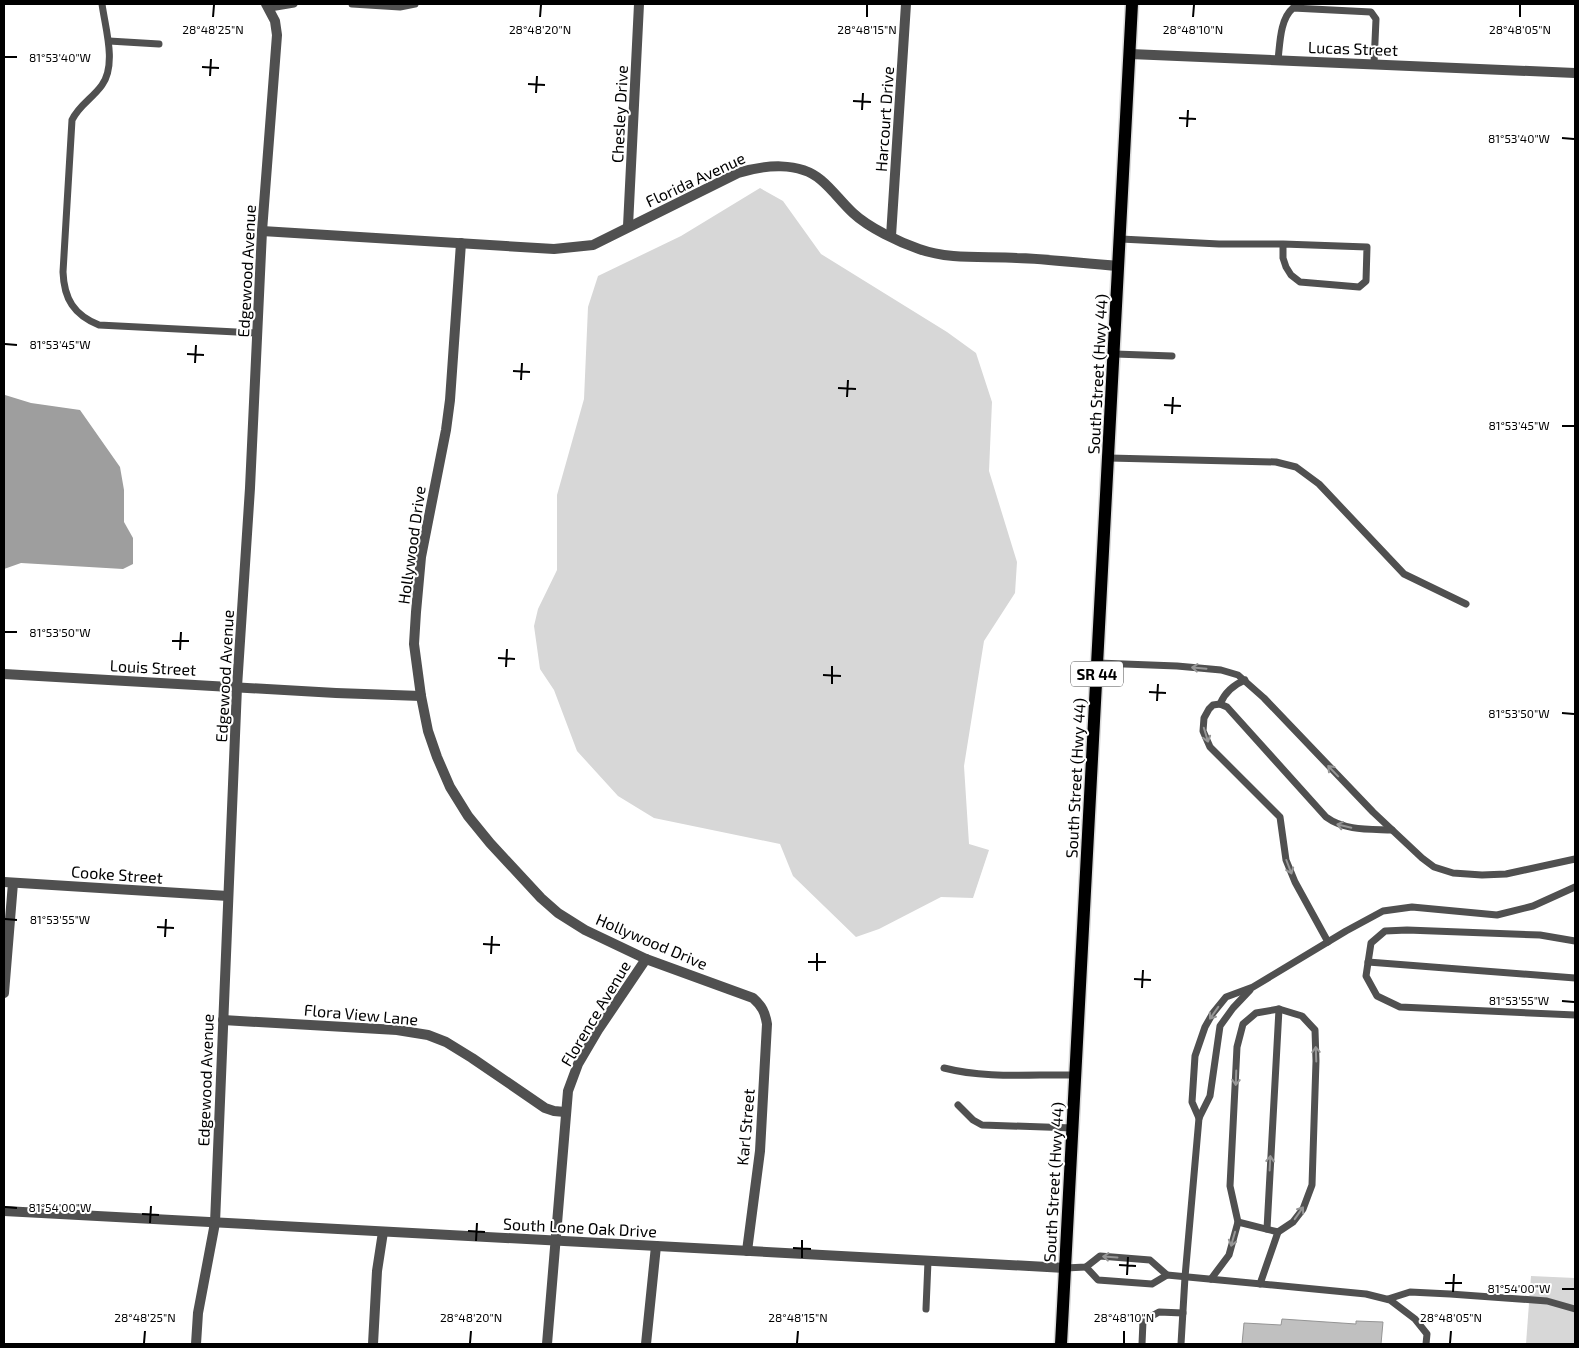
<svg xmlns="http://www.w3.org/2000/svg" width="1579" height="1348" viewBox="0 0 1579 1348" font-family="'Exo 2',sans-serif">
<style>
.green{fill:#d7d7d7}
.water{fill:#9e9e9e}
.building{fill:#c0c0c0;stroke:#949494}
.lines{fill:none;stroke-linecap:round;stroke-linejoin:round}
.primary-casing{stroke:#dbdbdb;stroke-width:15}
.service{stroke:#505050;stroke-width:7}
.minor{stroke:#505050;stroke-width:10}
.tertiary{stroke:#505050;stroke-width:10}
.primary{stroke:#000;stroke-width:12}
.oneway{stroke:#969696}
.ticks{fill:none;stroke:#000;stroke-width:2}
.labels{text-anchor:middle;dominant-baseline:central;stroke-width:4;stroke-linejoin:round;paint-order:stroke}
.shield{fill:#fff;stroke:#4c4c4c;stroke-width:1}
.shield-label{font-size:15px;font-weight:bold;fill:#000}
.street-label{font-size:16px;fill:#000;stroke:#fff}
.ticks-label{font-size:12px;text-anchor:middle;fill:#000;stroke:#fff;stroke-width:4;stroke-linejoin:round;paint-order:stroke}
</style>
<rect width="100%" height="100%" fill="#fff"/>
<g class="green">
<polygon points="760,188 783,201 821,254 947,332 976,353 992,402 989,471 1017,562 1015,593 984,641 964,766 969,844 989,850 973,898 941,897 879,929 856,937 793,876 780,844 654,818 618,796 577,751 554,690 540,669 534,626 538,609 557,570 557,495 584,399 588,307 598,276 681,236"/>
<polygon points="1531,1276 1575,1278 1575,1344 1526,1344"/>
</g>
<polygon class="water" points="5,395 31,403 80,410 120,467 124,490 124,522 133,538 133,564 123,569 21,563 4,569 4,397"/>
<polygon class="building" points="1282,1319 1356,1324 1356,1321 1383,1322 1381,1344 1242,1344 1244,1323 1281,1325"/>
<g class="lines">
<g class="primary-casing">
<polyline id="primary" points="1061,1344 1132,4"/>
</g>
<g class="service">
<path d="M102,4c3,23 15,60 0,81 -9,13 -23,20 -30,35l-9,152c1,27 11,43 36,53l158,8"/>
<polyline points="352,4 400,7 415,4"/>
<polyline points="270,8 294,4"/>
<polyline points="109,41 159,44"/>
<path d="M1278,60c2,-17 2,-41 15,-52l78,4 5,7 -2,45"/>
<polyline points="1121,239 1219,244 1283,244 1283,258 1286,267 1291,275 1300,282 1359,287 1366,281 1367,247 1283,244"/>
<polyline points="1115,354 1172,356"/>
<polyline points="1109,458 1276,462 1296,467 1319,484 1404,574 1466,604"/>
<polyline points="1098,663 1177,666 1221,670 1238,675 1264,698 1373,812 1422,858 1434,867 1453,873 1482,875 1506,874 1575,859"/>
<path d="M1220,704c5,-12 13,-19 25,-24"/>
<polyline points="1575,941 1540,935 1407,930 1385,931 1371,943 1366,976 1377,996 1400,1007 1575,1015"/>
<path d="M1328,942l-33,-60 -9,-22 -6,-43 -70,-70 -7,-16 1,-13 5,-9 4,-4 7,-1 7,3 99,110c19,14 44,12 66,13"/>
<polyline points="1368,962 1575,978"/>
<path d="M944,1068c43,11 88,6 132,7"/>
<polyline points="958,1105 973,1120 982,1125 1073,1128"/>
<polyline points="1199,1118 1192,1102 1195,1056 1205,1027 1213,1013 1226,997 1253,987 1346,931 1383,911 1412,907 1497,915 1533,906 1575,887"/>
<polyline points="1238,1222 1278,1232"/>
<polyline points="1267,1229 1279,1009"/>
<polyline points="1086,1267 1098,1280 1152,1284 1167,1275 1366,1294 1390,1300 1415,1319 1427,1334 1426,1344"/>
<polyline points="1065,1268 1086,1267 1100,1256 1150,1260 1167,1275"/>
<polyline points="1211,1279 1229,1255 1238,1222 1230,1186 1237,1047 1243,1024 1256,1013 1279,1009 1302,1016 1315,1030 1316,1061 1312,1185 1303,1209 1293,1222 1278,1232 1260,1284"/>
<polyline points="1388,1299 1410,1292 1450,1294 1547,1301 1575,1309"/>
<polyline points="926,1309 928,1261"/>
<polyline points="1142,1344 1143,1321 1159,1312 1183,1313"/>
<polyline points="1181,1344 1185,1277 1199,1118 1210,1096 1220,1026 1233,1008 1250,990"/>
</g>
<g class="minor">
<polyline points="1130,54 1575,73"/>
<polyline points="628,226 639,4"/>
<path d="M262,231l292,18 39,-4 145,-72c26,-8 61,-12 83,7 12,10 21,23 32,33 16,15 46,29 66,36 31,11 66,7 98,9 34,1 68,6 102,8"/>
<polyline points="891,236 906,4"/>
<path d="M461,243l-11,157 -4,30 -25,127 -5,55 -2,32 7,52 7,35 9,26 13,30 18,29 22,27 51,55 17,15 27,17 61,29 107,39c9,8 12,14 14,26l-7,127 -13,100"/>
<polyline points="4,674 336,693 421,696"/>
<polyline points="4,882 228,896"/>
<polyline points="4,993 13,883"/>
<polyline points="223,1020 397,1030 428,1035 446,1042 472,1058 545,1108 554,1111 565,1112"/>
<polyline points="196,1344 198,1313 215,1223 237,687 250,488 262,231 277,35 275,21 266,4"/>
<polyline points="373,1344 377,1271 383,1232"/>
<polyline points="547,1344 568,1091 578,1064 598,1030 646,959"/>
<polyline points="646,1344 656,1246"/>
</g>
<polyline class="tertiary" points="4,1211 1065,1268"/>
<use href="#primary" class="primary"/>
</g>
<defs><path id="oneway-shaft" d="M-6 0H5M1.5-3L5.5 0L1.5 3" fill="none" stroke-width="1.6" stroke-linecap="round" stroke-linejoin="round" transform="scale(1.25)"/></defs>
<g class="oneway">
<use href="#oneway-shaft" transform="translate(1199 668) rotate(-175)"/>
<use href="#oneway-shaft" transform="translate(1206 735) rotate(73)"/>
<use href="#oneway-shaft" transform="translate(1333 771) rotate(-134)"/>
<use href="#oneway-shaft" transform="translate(1344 826) rotate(-167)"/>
<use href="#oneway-shaft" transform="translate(1289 867) rotate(69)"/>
<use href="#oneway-shaft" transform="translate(1214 1013) rotate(125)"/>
<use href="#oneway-shaft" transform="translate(1316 1054) rotate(-92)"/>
<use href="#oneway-shaft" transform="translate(1236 1078) rotate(92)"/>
<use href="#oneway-shaft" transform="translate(1270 1163) rotate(-87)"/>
<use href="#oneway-shaft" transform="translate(1299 1213) rotate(-55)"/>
<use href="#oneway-shaft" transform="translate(1233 1239) rotate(106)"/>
<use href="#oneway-shaft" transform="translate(1110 1257) rotate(-176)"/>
</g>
<path class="ticks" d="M213,17l1,-12M540,17l1,-12M867,17v-12M1193,17l1,-12M1520,17v-12M5,57h12M202,67l17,1M210,76l1,-17M528,84l17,1M536,93l1,-17M853,101l18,1M862,110l1,-17M1179,118l17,1M1187,127l1,-17M1562,138l12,1M5,344l12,1M187,354l17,1M195,363l1,-18M513,371l17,1M521,380l1,-17M838,388l18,1M847,397l1,-17M1164,405l17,1M1172,414l1,-17M1562,426h12M5,632h12M172,641h17M180,650l1,-18M498,658l17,1M506,667l1,-18M823,675l18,1M832,684v-18M1149,692l17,1M1157,701l1,-17M1562,713l12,1M5,919l12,1M157,927l17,1M165,937l1,-18M483,944l17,1M491,954l1,-18M808,962h18M817,971v-18M1134,979l17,1M1142,988l1,-18M1562,1001l12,1M5,1207l12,1M142,1214l17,1M150,1223l1,-17M468,1231l17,1M476,1241l1,-18M793,1248l18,1M802,1258v-18M1119,1265l17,1M1127,1275l1,-18M1445,1283h17M1562,1289h12M1453,1292l1,-18M144,1343l1,-12M470,1343l1,-12M797,1343l1,-12M1124,1343v-12M1450,1343l1,-12"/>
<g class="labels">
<rect class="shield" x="1071" y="661.5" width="52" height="25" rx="4"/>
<g class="shield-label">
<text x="1097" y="674">SR 44</text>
</g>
<g class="street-label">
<text transform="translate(1353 48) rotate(2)">Lucas Street</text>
<text transform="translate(619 114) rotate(-87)">Chesley Drive</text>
<text transform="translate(884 119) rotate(-86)">Harcourt Drive</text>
<text transform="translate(695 179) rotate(-25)">Florida Avenue</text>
<text transform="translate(246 271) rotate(-87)">Edgewood Avenue</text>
<text transform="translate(1097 374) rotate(-87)">South Street (Hwy 44)</text>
<text transform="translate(411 545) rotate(-82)">Hollywood Drive</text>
<text transform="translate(153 667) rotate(3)">Louis Street</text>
<text transform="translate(224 676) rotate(-87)">Edgewood Avenue</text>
<text transform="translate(1075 778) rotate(-87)">South Street (Hwy 44)</text>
<text transform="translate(117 874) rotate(4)">Cooke Street</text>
<text transform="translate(652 941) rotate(23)">Hollywood Drive</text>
<text transform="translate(595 1013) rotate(-59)">Florence Avenue</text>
<text transform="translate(361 1014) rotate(5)">Flora View Lane</text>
<text transform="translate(205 1080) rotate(-88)">Edgewood Avenue</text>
<text transform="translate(745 1127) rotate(-85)">Karl Street</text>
<text transform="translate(1053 1182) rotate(-87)">South Street (Hwy 44)</text>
<text transform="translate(580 1227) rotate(3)">South Lone Oak Drive</text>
</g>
</g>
<g class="ticks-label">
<text x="213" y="34">28°48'25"N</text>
<text x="540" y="34">28°48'20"N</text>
<text x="867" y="34">28°48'15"N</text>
<text x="1193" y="34">28°48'10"N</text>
<text x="1520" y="34">28°48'05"N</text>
<text x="60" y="62">81°53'40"W</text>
<text x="1519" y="143">81°53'40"W</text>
<text x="60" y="349">81°53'45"W</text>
<text x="1519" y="430">81°53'45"W</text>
<text x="60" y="637">81°53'50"W</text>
<text x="1519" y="718">81°53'50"W</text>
<text x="60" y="924">81°53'55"W</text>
<text x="1519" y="1005">81°53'55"W</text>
<text x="60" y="1212">81°54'00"W</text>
<text x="1519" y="1293">81°54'00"W</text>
<text x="145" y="1322">28°48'25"N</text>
<text x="471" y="1322">28°48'20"N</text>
<text x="798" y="1322">28°48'15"N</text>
<text x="1124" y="1322">28°48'10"N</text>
<text x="1451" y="1322">28°48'05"N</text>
</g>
<rect width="1579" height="1348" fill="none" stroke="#000000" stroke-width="10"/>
</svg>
